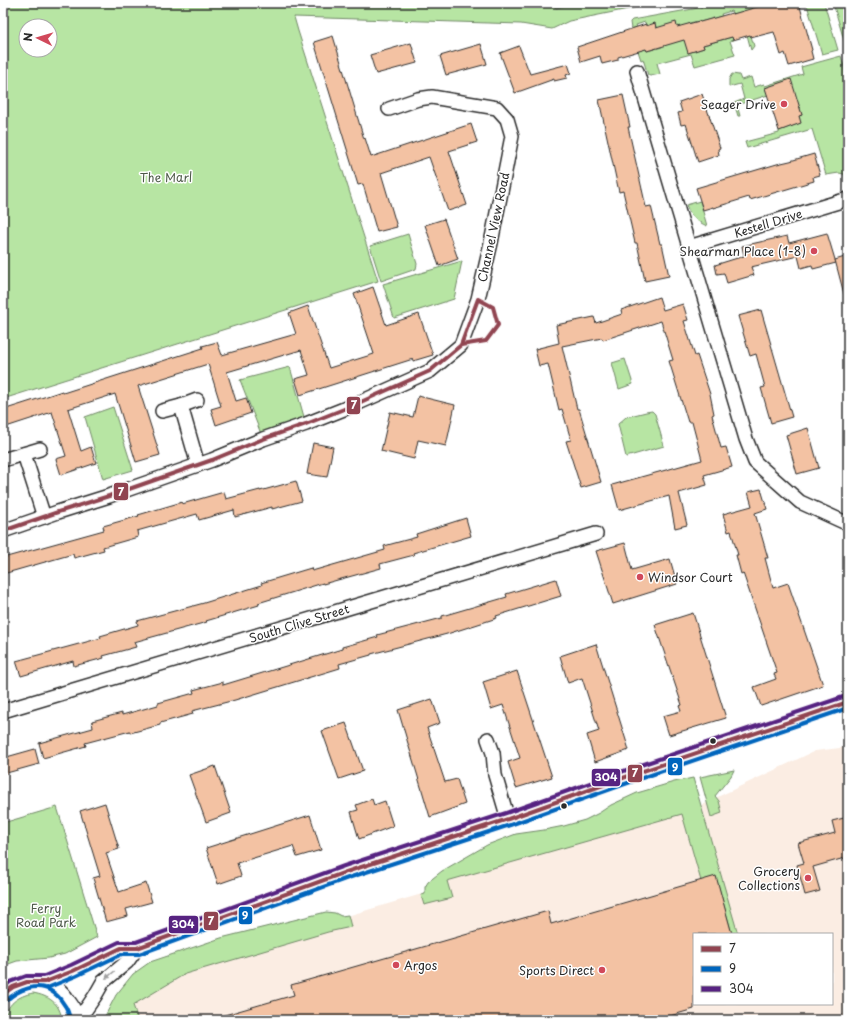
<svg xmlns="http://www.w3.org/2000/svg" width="851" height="1023" viewBox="0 0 851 1023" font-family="'Playpen Sans',sans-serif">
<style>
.built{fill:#fbede3;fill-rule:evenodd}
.green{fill:#b7e5a3;stroke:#718867;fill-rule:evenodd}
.building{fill:#f3c2a3;stroke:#2b2b2b}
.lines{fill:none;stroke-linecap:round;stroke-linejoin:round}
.street-casing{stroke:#2b2b2b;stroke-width:16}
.street{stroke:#fff;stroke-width:13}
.bus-1-casing{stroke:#fff;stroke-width:7}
.bus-2-casing{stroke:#fff;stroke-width:7}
.bus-3-casing{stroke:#fff;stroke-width:7}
.bus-1{stroke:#914451;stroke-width:4}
.bus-2{stroke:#0065bd;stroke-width:4}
.bus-3{stroke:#572381;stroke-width:4}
.oneway{fill:#a0a0a0}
.poi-dot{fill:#d1495b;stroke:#fff;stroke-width:1.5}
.bus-dot{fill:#2b2b2b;stroke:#fff;stroke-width:1.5}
.labels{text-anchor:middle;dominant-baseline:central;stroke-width:3;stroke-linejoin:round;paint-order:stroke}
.poi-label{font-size:12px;fill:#2b2b2b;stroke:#fff;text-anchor:end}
.park-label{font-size:12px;fill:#4e5a49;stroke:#fff}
.street-label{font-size:12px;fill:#2b2b2b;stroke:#fff}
.line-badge{stroke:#fff;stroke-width:1.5}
.badge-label{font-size:11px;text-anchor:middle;font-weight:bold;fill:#fff}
</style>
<rect width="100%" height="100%" fill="#fff"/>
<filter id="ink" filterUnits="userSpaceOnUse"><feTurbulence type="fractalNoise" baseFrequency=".025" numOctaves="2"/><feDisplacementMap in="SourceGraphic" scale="8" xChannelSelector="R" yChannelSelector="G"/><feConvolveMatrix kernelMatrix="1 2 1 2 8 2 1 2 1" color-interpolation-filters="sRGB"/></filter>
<g filter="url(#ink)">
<path class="built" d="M848,747v273h-745l13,-25 6,7 41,-30 174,-53 95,-28 13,-12 237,-67 25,-9 4,-3 104,-49zM694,934h138v70h-138z"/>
<g class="green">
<path d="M3,3h551l2,5 18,-5h84l-89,18 -17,8 -31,-5 -227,-7 4,14 80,250 -375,118zM26,26h24v24h-24z"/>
<polygon points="726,3 777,3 767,6 767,5 744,13 754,46 751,50 741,12 733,14 731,11 721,14 722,16 700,22 699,21 689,23 690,27 688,53 704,48 703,45 732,37 733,40 730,41 735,55 695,66 691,54 657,63 660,74 650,76 648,75 643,59 641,60 638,51 646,49 647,51 662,47 655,24 646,26 645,22 636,25 637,27 631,29 630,22 632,20"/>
<polygon points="803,3 824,3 838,50 822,54 807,5"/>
<polygon points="833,3 842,3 848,22 848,46 846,47"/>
<polygon points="841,56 848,81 848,126 846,128 845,138 848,149 848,186 847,186 844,174 839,173 826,175 812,129 747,148 745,142 779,133 779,131 800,123 799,116 802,115 799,106 788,81 765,88 768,95 737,105 740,116 738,116 734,103 744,99 740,84 729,87 729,79 732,74 739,75 741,80 751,77 754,87 764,84 765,86 803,74 801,67"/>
<path d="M700,201l7,25c-11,-5 -17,-10 -21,-21z"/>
<polygon points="408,234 417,264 416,269 381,281 370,246"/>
<polygon points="462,261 454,299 394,318 383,284"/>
<polygon points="625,359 633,384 619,389 612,363"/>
<polygon points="290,367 306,424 263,439 240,380"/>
<polygon points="113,407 133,470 103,479 85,417"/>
<polygon points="652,411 655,414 664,446 626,457 618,424 626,417 646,412"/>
<polygon points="734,770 731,776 715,796 719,801 722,813 711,817 700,777"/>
<polygon points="693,778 738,934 732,934 716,877 701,881 682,814 447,881 452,898 424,905 421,895 425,894 425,887 428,882 442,871 487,845 516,834 544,830 564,826 585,820 599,813 611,805 637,793 674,782"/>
<polygon points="57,807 97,937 65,954 49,958 17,961 3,966 3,823"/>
<polygon points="326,912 335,913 341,916 348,915 351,927 328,932 185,974 133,1005 138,1020 103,1020 116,995 133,974 150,962 221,938"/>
<path d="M33,993c16,3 27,10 29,27h-57c1,-16 13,-24 28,-27z"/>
</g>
<g class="building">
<polygon points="777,3 799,3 812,50 811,51 813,59 789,66 785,53 781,55 774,32 758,36 758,35 751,37 750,35 733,40 732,37 703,45 704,48 688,53 684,40 647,51 646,49 618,57 618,60 602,64 600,56 581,62 577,47 646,24 646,26 655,23 656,28 676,22 677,27 699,21 700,22 732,13 733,14 767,4 767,6"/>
<polygon points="333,36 364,139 365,138 371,157 471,124 477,142 449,151 467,205 448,211 429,157 381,173 397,227 377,232 363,184 358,185 314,42"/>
<polygon points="411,43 417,63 376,74 370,55"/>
<polygon points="481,44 487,64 446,75 440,56"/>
<polygon points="519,46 530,74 568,64 571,73 566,75 567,78 554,81 554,79 515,93 500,53"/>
<polygon points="791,79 802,115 799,116 801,123 779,131 765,88"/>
<polygon points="702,94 720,148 718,149 719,155 698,162 686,124 681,125 678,113 682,112 679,102"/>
<polygon points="623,95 630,127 628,127 646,207 651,206 660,244 662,244 669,276 645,281 637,243 635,243 623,191 619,192 599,100"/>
<polygon points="814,154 820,175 813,177 814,181 750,200 749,197 713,208 713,207 703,210 696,188 777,164 790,161"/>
<polygon points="444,219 458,259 439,266 425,225"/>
<polygon points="827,233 836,263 813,269 812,265 801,268 798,256 751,267 754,275 727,283 724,273 717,274 715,265 744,256 742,246 787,236 789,243"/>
<polygon points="848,256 848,293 844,294 835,260"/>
<polygon points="373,287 386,325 419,314 433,355 413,361 413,359 300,395 295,379 309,375 301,350 227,372 236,401 246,398 251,413 216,425 211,409 221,406 208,364 138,386 160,455 136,462 115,394 68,409 81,451 91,447 96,463 61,475 56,459 66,456 52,412 3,428 3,410 47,396 62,391 63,393 203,348 202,346 217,342 222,355 296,334 289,313 308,306 329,368 374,354 354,294"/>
<polygon points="659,297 663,310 683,304 688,320 684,321 695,356 697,355 710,394 714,414 712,415 721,448 726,447 732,467 704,475 707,485 679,493 687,525 675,528 669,496 619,510 612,485 702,460 692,422 688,422 669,361 673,360 661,321 603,340 602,338 562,346 577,409 579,409 601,482 581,488 566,441 571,440 562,409 559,410 548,364 539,366 535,349 559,343 556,325 594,317 596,323 622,314 621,310"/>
<polygon points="761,310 792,417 771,423 761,388 765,387 756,354 750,356 738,316"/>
<polygon points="418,396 455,405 446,446 418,440 414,459 381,451 390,412 413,417"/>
<polygon points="808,428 819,468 797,474 786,435"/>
<polygon points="313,443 333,447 327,477 307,474"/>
<polygon points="296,481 302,501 272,509 272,507 235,517 234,510 199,520 197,514 137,531 138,537 103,547 104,550 74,558 73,554 3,574 3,558 104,530 103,526 139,516 138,515 182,502 182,504 224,492 226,499 260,490 260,491"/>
<polygon points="761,489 767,509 755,513 768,558 765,558 773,588 788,583 823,685 761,706 754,687 776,679 774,674 777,673 743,573 741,574 736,555 738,555 731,531 728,532 723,514 752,506 748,492"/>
<polygon points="466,518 471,536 413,553 414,555 380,564 381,568 323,584 323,583 258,603 259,605 206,621 207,622 134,642 136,647 103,656 104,658 74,666 73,661 21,676 16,661 101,638 100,636 138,625 137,621 204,603 262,585 261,583 311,568 312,571 385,550 384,546 417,537 416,534"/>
<polygon points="625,543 632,570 670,559 677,584 613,604 596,551"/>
<polygon points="556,579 561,596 496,616 497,618 447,634 371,654 371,655 339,664 340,668 235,700 192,711 193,714 160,723 160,725 130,733 130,731 85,743 86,746 43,758 39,743 93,728 92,721 122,713 122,715 158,705 158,703 194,693 193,690 223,682 223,685 342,649 342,647 378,637 377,635 442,618 442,616 507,597 506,594"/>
<polygon points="693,613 726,718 669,735 663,716 681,711 679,706 682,705 655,625"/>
<polygon points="596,644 629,750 595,762 587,735 599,731 582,678 568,683 560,656"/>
<polygon points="517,671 552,777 516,788 508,762 520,758 503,705 491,709 483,682"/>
<polygon points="432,699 440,723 427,728 445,782 457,779 465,804 430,817 398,710"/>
<polygon points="346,723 363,771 339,779 322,731"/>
<polygon points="35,749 39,764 3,774 3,758"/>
<polygon points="215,766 231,813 206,822 189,775"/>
<polygon points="372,799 374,805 385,801 393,826 359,839 351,812 358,810 356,805"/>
<polygon points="105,803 119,849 106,853 119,892 146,883 152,902 126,909 128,916 106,922 93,878 100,876 80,811"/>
<polygon points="310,815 321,850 297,857 293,846 237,863 241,876 218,884 206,848"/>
<polygon points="848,817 848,857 813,867 820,891 805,895 797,865 804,863 798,843 835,833 832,821"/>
<polygon points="716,876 732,934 694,934 694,1009 656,1020 221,1020 221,1016 294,995 291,985 548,911 551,924"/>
</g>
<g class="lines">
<g class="street-casing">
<g id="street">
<polyline points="637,71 746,439 755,462 800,502 846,523 848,523"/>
<polyline points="689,247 848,199"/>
<polyline points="181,406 198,465"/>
<polyline points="162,411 181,406 197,400"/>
<polyline points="24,454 44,517"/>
<polyline points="6,459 40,449"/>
<polyline points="3,531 58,512 109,496 212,460 263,439 306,424 354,405 430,371 461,345 478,299 491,243 512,136 507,119 497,108 432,97 418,99 389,109"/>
<polyline points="3,711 596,534"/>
<polyline points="488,739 493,753 495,775 508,819"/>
<polyline points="45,982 73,971 121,948 137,948 346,872 508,819 637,773 848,702"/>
<path d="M3,996c12,-14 36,-19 52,-10 5,4 10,9 13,14 5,6 8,12 8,20"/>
<polyline points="76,1016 86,1009 95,996 103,982 127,962 137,948"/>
</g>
</g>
<use href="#street" class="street"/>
<g class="bus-1-casing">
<g id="bus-1">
<polygon points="478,299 493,307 498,325 486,341 461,345"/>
<polyline points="3,531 58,512 109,496 212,460 263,439 306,424 354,405 430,371 461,345"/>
<polyline points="3,996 6,992 13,987 27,982 45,982 73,971 121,948 137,948 346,872 508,819 637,773 848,702"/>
</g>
</g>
<g class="bus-2-casing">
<g id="bus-2">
<polyline points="47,988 76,976 122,954 139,954 348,878 510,825 639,779 848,708"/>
<path d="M7,1000c11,-10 30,-18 44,-9 5,3 9,7 12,12 4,5 6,10 7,17"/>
</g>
</g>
<g class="bus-3-casing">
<polyline id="bus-3" points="3,987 10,982 26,976 44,976 71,965 119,942 136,942 344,866 506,813 635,767 846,696"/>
</g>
<use href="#bus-1" class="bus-1"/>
<use href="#bus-2" class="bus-2"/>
<use href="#bus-3" class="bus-3"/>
</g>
<defs><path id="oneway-solid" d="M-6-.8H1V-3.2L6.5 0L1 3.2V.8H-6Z"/></defs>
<use class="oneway" href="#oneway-solid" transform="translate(110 975) rotate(141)"/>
</g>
<g class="poi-dot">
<circle cx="784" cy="104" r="4"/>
<circle cx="814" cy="251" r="4"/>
<circle cx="640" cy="577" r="4"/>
<circle cx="808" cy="878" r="4"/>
<circle cx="396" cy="965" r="4"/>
<circle cx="602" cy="970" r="4"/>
</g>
<g class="bus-dot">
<circle cx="713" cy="741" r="3.5"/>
<circle cx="564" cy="806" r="3.5"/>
</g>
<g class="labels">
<g class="poi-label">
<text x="776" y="104">Seager Drive</text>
<text x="806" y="251">Shearman Place (1-8)</text>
<text x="648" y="577" text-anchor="start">Windsor Court</text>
<text x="800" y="871">Grocery<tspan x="800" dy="14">Collections</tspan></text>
<text x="404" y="965" text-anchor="start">Argos</text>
<text x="594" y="970">Sports Direct</text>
</g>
<g class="park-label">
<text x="166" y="177">The Marl</text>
<text x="46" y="908">Ferry<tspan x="46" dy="14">Road Park</tspan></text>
</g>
<g class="street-label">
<text transform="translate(768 223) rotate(-17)">Kestell Drive</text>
<text transform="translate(493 227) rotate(-78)">Channel View Road</text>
<text transform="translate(299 623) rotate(-17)">South Clive Street</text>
</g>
</g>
<g class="line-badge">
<rect x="346" y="396" width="15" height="19" rx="4" fill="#914451"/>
<rect x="113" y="482" width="16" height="19" rx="4" fill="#914451"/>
<rect x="667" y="757" width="16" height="19" rx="4" fill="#0065bd"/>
<rect x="627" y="764" width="16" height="19" rx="4" fill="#914451"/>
<rect x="591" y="768" width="30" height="19" rx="4" fill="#572381"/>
<rect x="238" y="906" width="15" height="19" rx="4" fill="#0065bd"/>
<rect x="203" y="911" width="16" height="20" rx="4" fill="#914451"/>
<rect x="168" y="915" width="31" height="19" rx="4" fill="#572381"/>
</g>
<g class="badge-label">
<text x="354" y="409">7</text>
<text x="121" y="496">7</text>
<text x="675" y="771">9</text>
<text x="635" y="777">7</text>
<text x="606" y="781">304</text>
<text x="245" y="919">9</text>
<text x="211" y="925">7</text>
<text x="183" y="928">304</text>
</g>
<rect width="851" height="1023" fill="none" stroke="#fff" stroke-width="16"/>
<rect x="8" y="8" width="835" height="1007" fill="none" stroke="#2b2b2b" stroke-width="1.5" filter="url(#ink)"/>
<rect x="693" y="933" width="140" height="72" fill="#ffffff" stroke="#aaaaaa"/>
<rect x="701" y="946" width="20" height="6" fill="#914451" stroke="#aaaaaa"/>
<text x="729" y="953" font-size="12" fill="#2b2b2b">7</text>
<rect x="701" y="966" width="20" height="6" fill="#0065bd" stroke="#aaaaaa"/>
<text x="729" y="973" font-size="12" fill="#2b2b2b">9</text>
<rect x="701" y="986" width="20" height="6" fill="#572381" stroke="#aaaaaa"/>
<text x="729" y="993" font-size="12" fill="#2b2b2b">304</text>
<g transform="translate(38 38) rotate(275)"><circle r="19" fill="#ffffff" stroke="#aaaaaa"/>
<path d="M0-3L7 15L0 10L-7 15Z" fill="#d1495b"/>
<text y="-6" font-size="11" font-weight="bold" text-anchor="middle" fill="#2b2b2b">N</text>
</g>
</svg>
